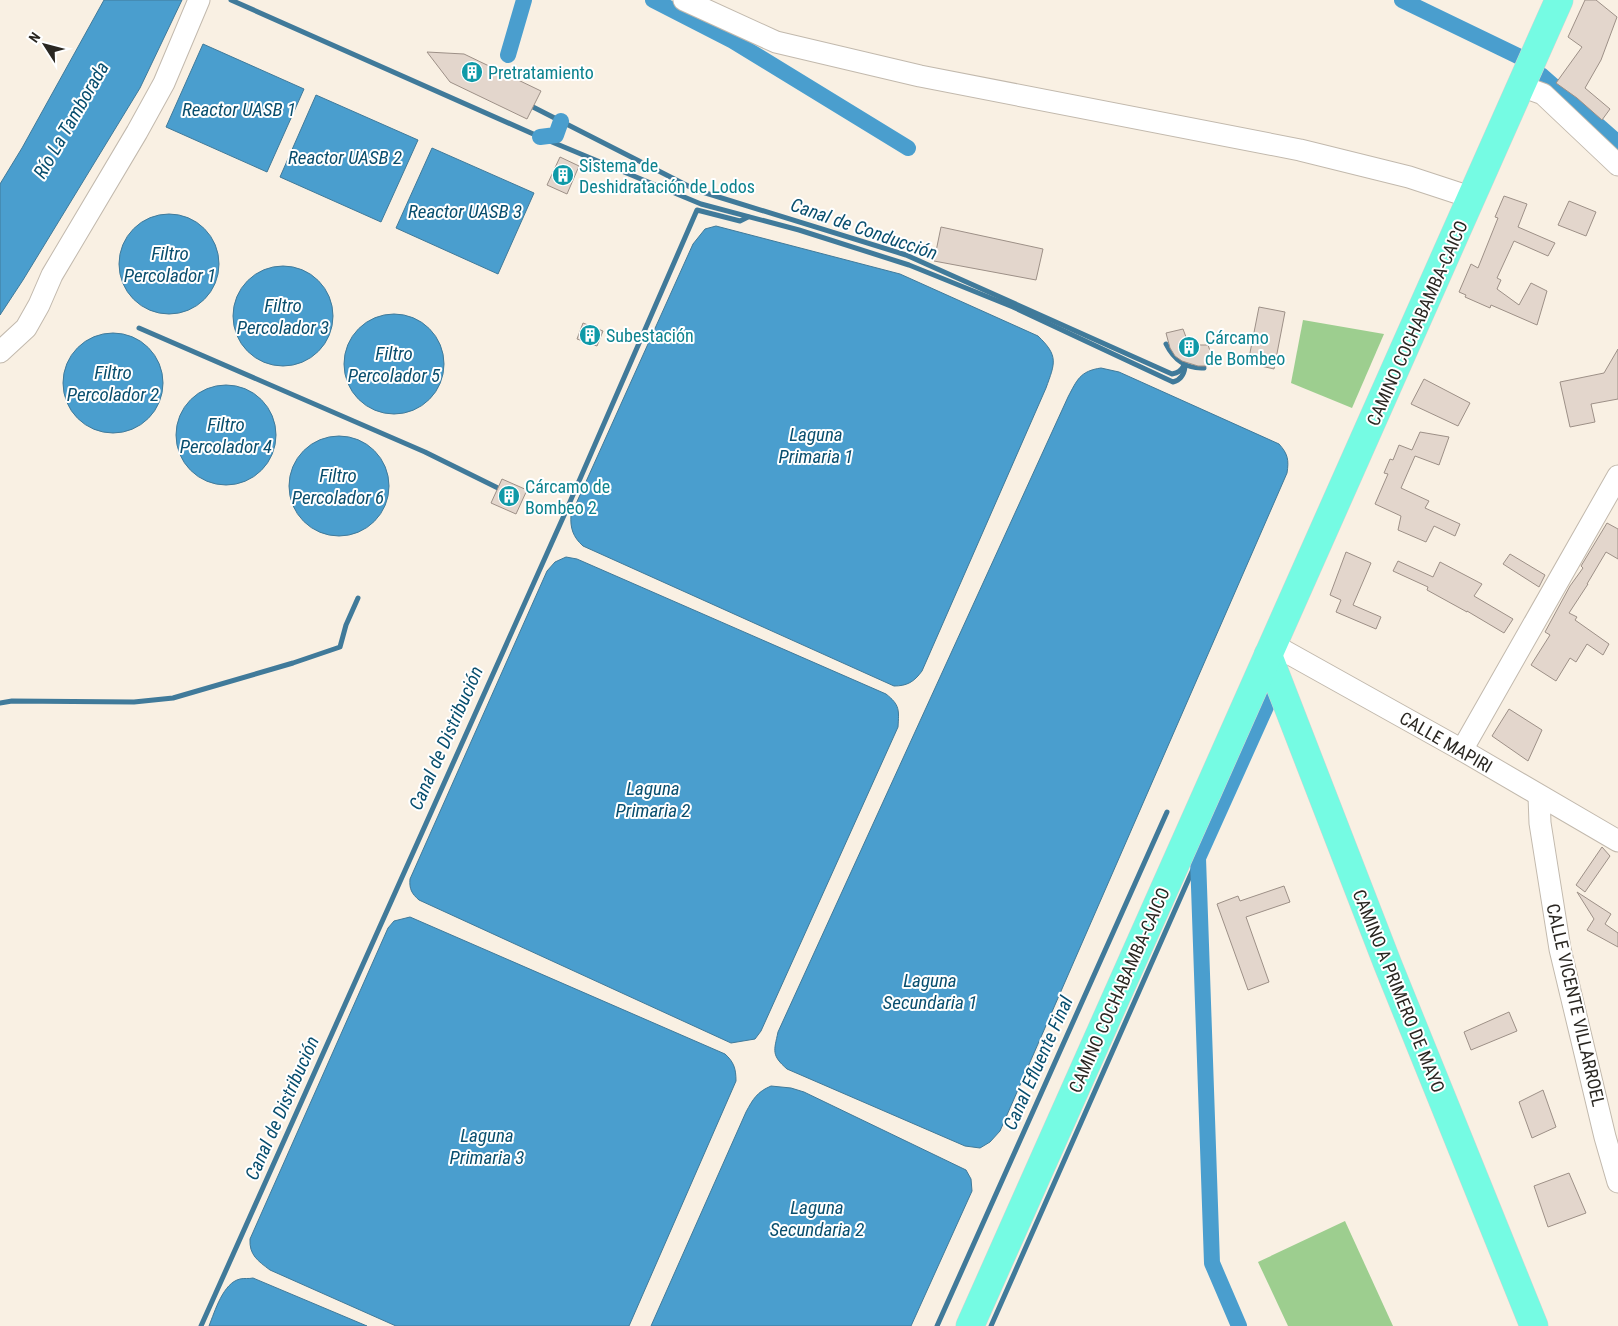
<svg xmlns="http://www.w3.org/2000/svg" width="1618" height="1326" viewBox="0 0 1618 1326" font-family="'Roboto Condensed',sans-serif">
<style>
.green{fill:#9dce8f}
.water{fill:#4a9ece;stroke:#407a9a}
.lines{fill:none;stroke-linecap:round;stroke-linejoin:round}
.stream{stroke:#407a9a;stroke-width:5}
.canal{stroke:#4a9ece;stroke-width:16}
.building{fill:#e3d6cc;stroke:#9d9087}
.minor-casing{stroke:#c2b9ad;stroke-width:23}
.major-casing{stroke:#d4d4d3;stroke-width:29}
.minor{stroke:#fff;stroke-width:21}
.major{stroke:#75fbe3;stroke-width:28}
.labels{text-anchor:middle;dominant-baseline:central;stroke-width:4;stroke-linejoin:round;paint-order:stroke}
.culture-label{font-size:18px;fill:#0d838f;stroke:#fff;text-anchor:start}
.street-label{font-size:18px;fill:#2a2722;stroke:#fff}
.water-label{font-size:19px;font-style:italic;fill:#084e6e;stroke:#fff}
</style>
<rect width="100%" height="100%" fill="#f9f0e3"/>
<g class="green">
<polygon points="1303,320 1384,334 1352,408 1291,383"/>
<polygon points="1345,1221 1393,1326 1288,1326 1258,1262"/>
</g>
<g class="water">
<polygon points="104,0 182,0 140,88 23,280 0,315 0,184 22,148"/>
<polygon points="203,44 304,89 267,172 166,127"/>
<polygon points="316,95 418,140 381,222 280,177"/>
<polygon points="432,148 534,193 498,274 396,228"/>
<circle cx="169" cy="264" r="50"/>
<path d="M716,226l184,48 138,62c21,20 17,27 8,52l-124,283c-8,11 -15,15 -28,15l-311,-140c-10,-9 -13,-18 -12,-31l122,-271 12,-15z"/>
<circle cx="283" cy="316" r="50"/>
<circle cx="394" cy="364" r="50"/>
<circle cx="113" cy="383" r="50"/>
<path d="M1101,368l18,4 160,72c9,10 10,16 8,29l-287,658 -10,11 -10,6 -15,-2 -178,-77c-16,-14 -13,-18 -9,-37l290,-635c9,-17 12,-26 33,-29z"/>
<circle cx="226" cy="435" r="50"/>
<circle cx="339" cy="486" r="50"/>
<path d="M566,557l11,2 309,135c14,11 13,16 12,33l-137,304 -6,8 -24,4 -312,-143c-7,-6 -10,-11 -9,-21l137,-308 8,-9z"/>
<path d="M410,917l315,137c9,8 11,15 11,27l-107,245h-233l-126,-56c-12,-9 -21,-15 -20,-31l138,-311 6,-7z"/>
<path d="M771,1086l20,2 13,4 162,78 5,9 1,12 -61,135h-260l95,-214c7,-13 11,-20 25,-26z"/>
<path d="M253,1278l114,48h-158c6,-15 14,-43 31,-47 4,-1 9,0 13,-1z"/>
</g>
<g class="lines">
<g class="stream">
<path d="M231,0l309,137 161,67 98,26 110,35 104,42 160,75c8,-2 11,-7 12,-15"/>
<path d="M533,107l163,83 210,65 266,119c6,-1 9,-3 12,-9"/>
<polyline points="139,328 425,452 504,491"/>
<path d="M1166,344c8,16 20,25 38,24"/>
<polyline points="0,703 12,701 134,702 173,698 293,663 340,647 346,625 358,598"/>
<polyline points="201,1326 566,511 697,210 740,221 748,217"/>
<polyline points="937,1326 1167,812"/>
<polyline points="991,1326 1198,858"/>
</g>
<g class="canal">
<polyline points="653,0 733,41 908,148"/>
<polyline points="1402,0 1520,57"/>
<polyline points="508,55 524,0"/>
<polyline points="1541,75 1618,143"/>
<polyline points="540,137 556,135 561,121"/>
<polyline points="1239,1326 1212,1263 1198,858 1270,698"/>
</g>
</g>
<g class="building">
<polygon points="1585,0 1596,0 1617,17 1601,60 1585,88 1610,109 1602,120 1577,98 1556,83 1582,47 1568,37"/>
<polygon points="427,52 464,54 541,91 527,119 450,82"/>
<polygon points="560,157 579,166 567,194 547,185"/>
<polygon points="1504,196 1527,204 1518,227 1555,243 1548,256 1514,241 1497,278 1501,280 1497,289 1519,305 1531,283 1547,291 1537,325 1491,305 1490,308 1465,297 1466,295 1459,292 1471,264 1478,268 1498,218 1495,217"/>
<polygon points="1569,201 1596,212 1586,236 1558,225"/>
<polygon points="941,227 1043,249 1036,280 934,261"/>
<polygon points="1259,307 1285,312 1274,369 1248,363"/>
<polygon points="583,323 603,331 597,346 577,339"/>
<polygon points="1183,329 1186,337 1192,343 1199,345 1208,345 1214,362 1207,366 1198,366 1182,361 1175,356 1170,348 1166,333"/>
<polygon points="1618,349 1618,399 1591,404 1595,422 1570,427 1560,382 1604,373"/>
<polygon points="1424,379 1470,403 1458,426 1411,404"/>
<polygon points="1420,432 1449,437 1439,465 1415,456 1401,488 1429,501 1425,508 1460,524 1455,536 1434,526 1426,542 1398,530 1401,516 1375,504 1388,474 1384,473 1390,459 1393,460 1399,445 1412,450"/>
<polygon points="502,479 527,490 516,514 491,503"/>
<polygon points="1607,523 1618,529 1618,559 1606,552 1587,584 1588,584 1569,613 1577,617 1575,620 1609,644 1603,655 1587,644 1576,662 1570,658 1556,681 1531,665 1550,635 1545,632 1570,586 1583,568 1581,566"/>
<polygon points="1346,552 1371,563 1353,605 1381,617 1376,629 1336,612 1341,600 1330,595"/>
<polygon points="1510,554 1545,575 1539,587 1503,564"/>
<polygon points="1398,561 1433,577 1440,562 1482,584 1474,596 1513,619 1504,633 1467,611 1467,612 1427,590 1428,587 1393,571"/>
<polygon points="1509,709 1542,730 1528,761 1492,736"/>
<polygon points="1602,847 1610,856 1585,892 1576,885"/>
<polygon points="1284,886 1290,902 1246,917 1269,982 1248,990 1217,904 1238,896 1240,901"/>
<polygon points="1577,892 1611,914 1605,924 1618,933 1618,947 1587,930 1594,919"/>
<polygon points="1509,1012 1517,1031 1471,1050 1464,1032"/>
<polygon points="1543,1090 1556,1127 1532,1138 1519,1102"/>
<polygon points="1569,1173 1586,1213 1548,1227 1534,1186"/>
</g>
<g class="lines">
<g class="minor-casing">
<g id="minor">
<polyline points="684,0 776,42 920,76 1300,150 1409,177 1473,198"/>
<polyline points="1521,86 1543,94 1618,165"/>
<polyline points="0,352 26,328 39,305 52,275 137,132 164,83 199,0"/>
<polyline points="1272,644 1462,750 1618,841"/>
<polyline points="1462,750 1618,476"/>
<polyline points="1539,796 1540,823 1560,949 1605,1137 1618,1182"/>
</g>
</g>
<g class="major-casing">
<g id="major">
<polyline points="1268,655 1388,965 1534,1326"/>
<path d="M970,1326c196,-442 394,-884 589,-1326"/>
</g>
</g>
<use href="#minor" class="minor"/>
<use href="#major" class="major"/>
</g>
<defs>
<g id="building-disc" transform="scale(1.125)"><circle r="9.5" fill="#0f9aa8" stroke="#fff"/><path d="M-4-6H4V6H1V3H-1V6H-4ZM-2.5-4.3h1.7v1.8h-1.7ZM.8-4.3h1.7v1.8H.8ZM-2.5-1h1.7V.8h-1.7ZM.8-1h1.7V.8H.8Z" fill="#fff"/></g>
</defs>
<g fill-rule="evenodd">
<use href="#building-disc" x="472" y="72"/>
<use href="#building-disc" x="563" y="175"/>
<use href="#building-disc" x="590" y="335"/>
<use href="#building-disc" x="1189" y="347"/>
<use href="#building-disc" x="509" y="496"/>
</g>
<g class="labels">
<g class="culture-label">
<text x="488" y="72">Pretratamiento</text>
<text x="579" y="165">Sistema de<tspan x="579" dy="21">Deshidratación de Lodos</tspan></text>
<text x="606" y="335">Subestación</text>
<text x="1205" y="337">Cárcamo<tspan x="1205" dy="21">de Bombeo</tspan></text>
<text x="525" y="486">Cárcamo de<tspan x="525" dy="21">Bombeo 2</tspan></text>
</g>
<g class="street-label">
<text transform="translate(1417 323) rotate(-66)">CAMINO COCHABAMBA-CAICO</text>
<text transform="translate(1446 742) rotate(30)">CALLE MAPIRI</text>
<text transform="translate(1119 990) rotate(-66)">CAMINO COCHABAMBA-CAICO</text>
<text transform="translate(1399 991) rotate(68)">CAMINO A PRIMERO DE MAYO</text>
<text transform="translate(1576 1005) rotate(77)">CALLE VICENTE VILLARROEL</text>
</g>
<g class="water-label">
<text x="239" y="109">Reactor UASB 1</text>
<text transform="translate(71 120) rotate(-60)">Río La Tamborada</text>
<text x="345" y="157">Reactor UASB 2</text>
<text x="465" y="211">Reactor UASB 3</text>
<text transform="translate(864 229) rotate(19)">Canal de Conducción</text>
<text x="170" y="253">Filtro<tspan x="170" dy="22">Percolador 1</tspan></text>
<text x="283" y="305">Filtro<tspan x="283" dy="22">Percolador 3</tspan></text>
<text x="394" y="353">Filtro<tspan x="394" dy="22">Percolador 5</tspan></text>
<text x="113" y="372">Filtro<tspan x="113" dy="22">Percolador 2</tspan></text>
<text x="226" y="424">Filtro<tspan x="226" dy="22">Percolador 4</tspan></text>
<text x="816" y="434">Laguna<tspan x="816" dy="22">Primaria 1</tspan></text>
<text x="338" y="475">Filtro<tspan x="338" dy="22">Percolador 6</tspan></text>
<text transform="translate(446 738) rotate(-66)">Canal de Distribución</text>
<text x="653" y="788">Laguna<tspan x="653" dy="22">Primaria 2</tspan></text>
<text x="930" y="980">Laguna<tspan x="930" dy="22">Secundaria 1</tspan></text>
<text transform="translate(1038 1063) rotate(-66)">Canal Efluente Final</text>
<text transform="translate(282 1108) rotate(-66)">Canal de Distribución</text>
<text x="487" y="1135">Laguna<tspan x="487" dy="22">Primaria 3</tspan></text>
<text x="817" y="1207">Laguna<tspan x="817" dy="22">Secundaria 2</tspan></text>
</g>
</g>
<g transform="translate(45 45) rotate(306)" stroke="#ffffff" stroke-width="4" paint-order="stroke">
<path d="M0-4L9 19L0 12L-9 19Z" fill="#2a2722"/>
<text y="-8" font-size="14" font-weight="bold" text-anchor="middle" fill="#2a2722">N</text>
</g>
</svg>
